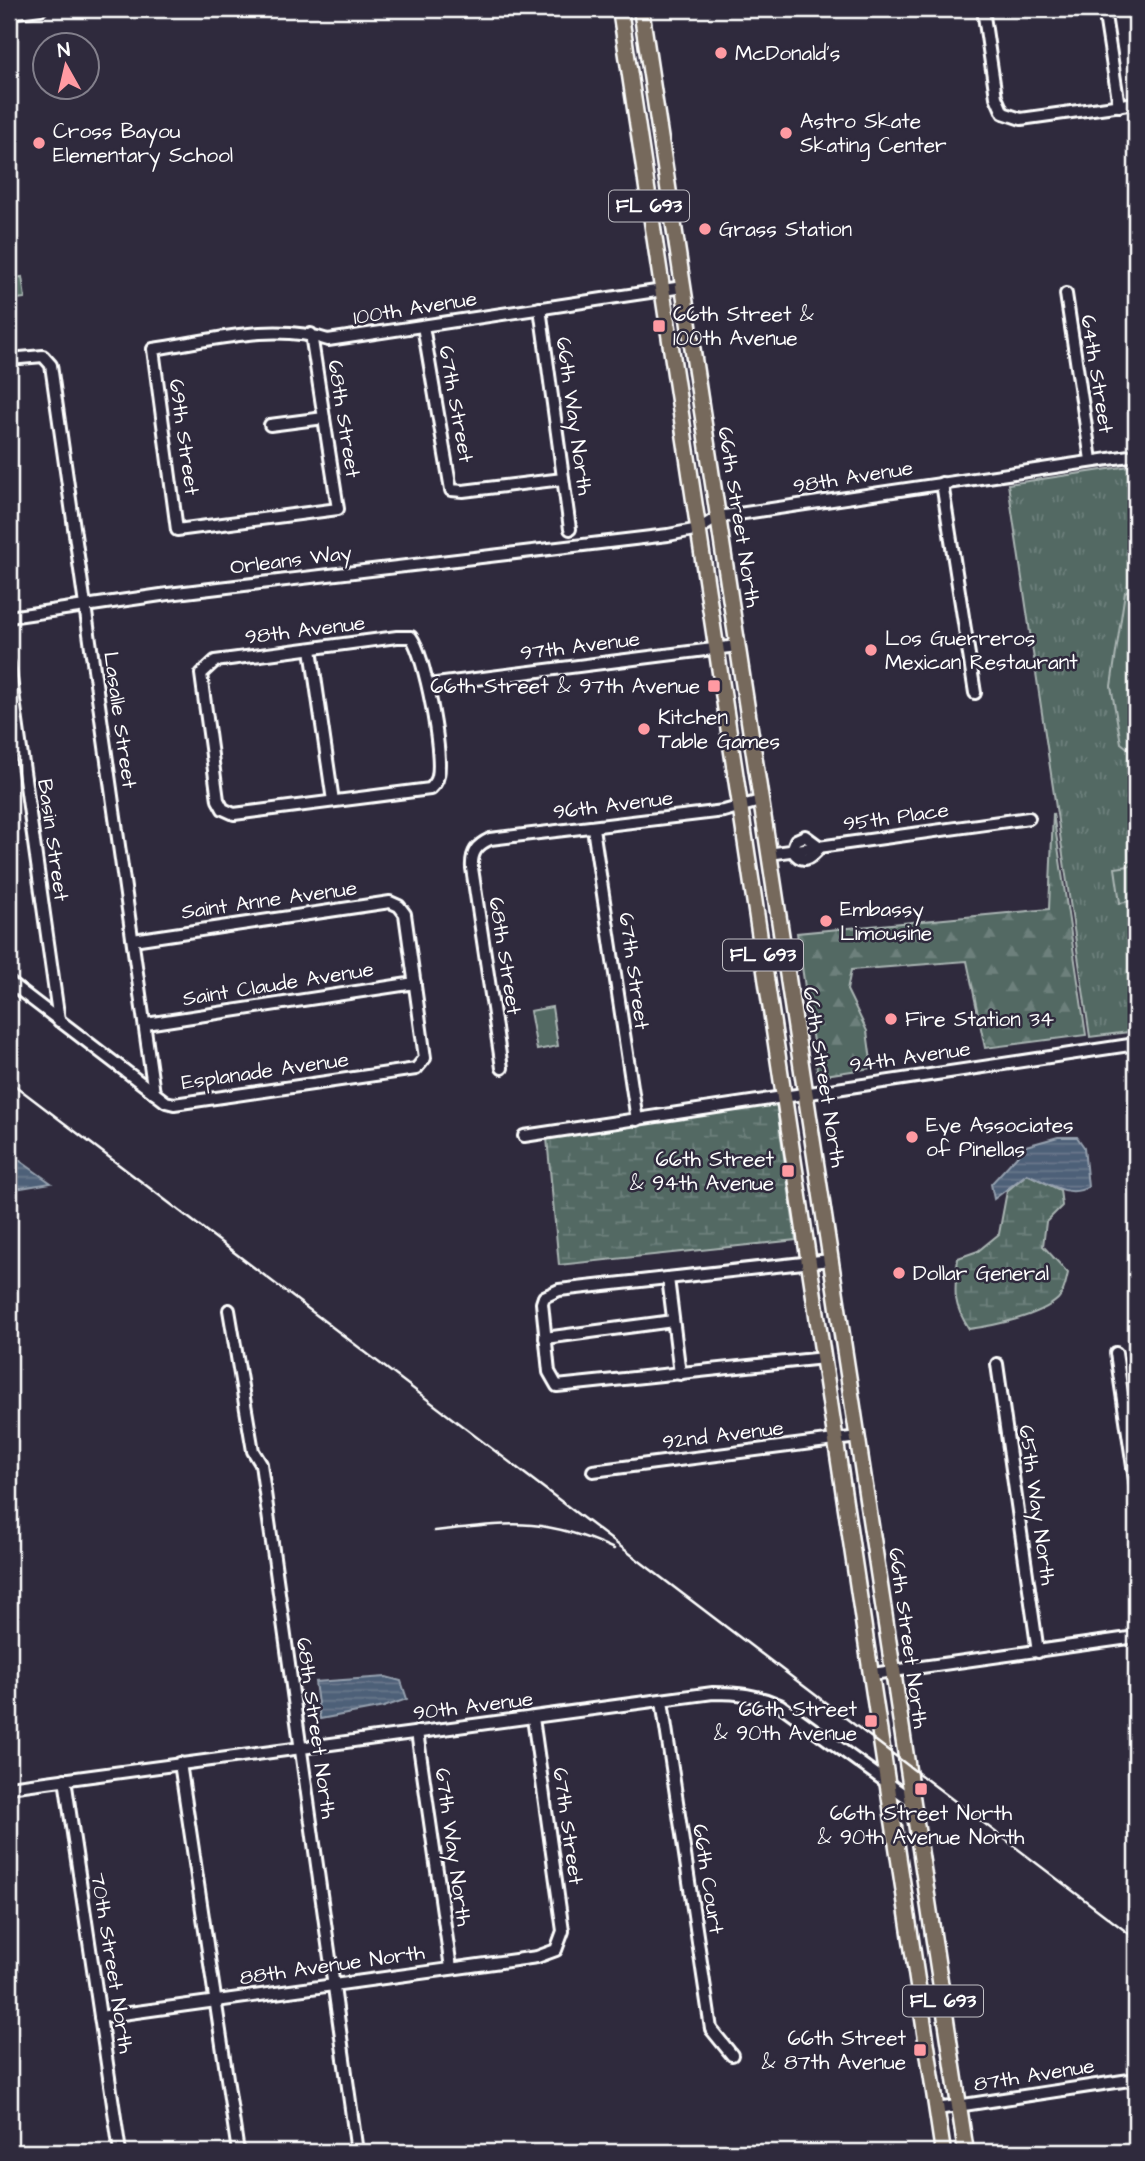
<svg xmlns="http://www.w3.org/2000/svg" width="1145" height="2161" viewBox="0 0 1145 2161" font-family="'Architects Daughter',sans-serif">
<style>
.forest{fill:url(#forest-firs);stroke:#a9b4b2;stroke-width:2}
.wetland{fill:url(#wetland-marsh);stroke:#a9b4b2;stroke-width:2}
.park{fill:url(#park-tufts);stroke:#a9b4b2;stroke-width:2}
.pitch{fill:#536964;stroke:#a9b4b2;stroke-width:2}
.water{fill:url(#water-rules);stroke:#95a0ae;stroke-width:2}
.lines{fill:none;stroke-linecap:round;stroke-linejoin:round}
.minor-casing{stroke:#fff;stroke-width:16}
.major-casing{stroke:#fff;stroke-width:19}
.minor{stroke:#2f2a3d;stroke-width:10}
.major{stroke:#76695c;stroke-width:14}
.rail{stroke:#fff;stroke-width:2.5}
.poi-dot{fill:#ff9aa2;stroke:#2f2a3d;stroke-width:2.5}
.labels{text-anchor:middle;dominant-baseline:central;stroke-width:5;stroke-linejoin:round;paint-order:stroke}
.shield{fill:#2f2a3d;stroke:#c1bfc5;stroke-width:2}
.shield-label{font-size:19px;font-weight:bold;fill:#fff}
.poi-label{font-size:21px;fill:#fff;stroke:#2f2a3d;text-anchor:start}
.street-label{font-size:21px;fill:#fff;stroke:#2f2a3d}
</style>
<defs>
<pattern id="forest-firs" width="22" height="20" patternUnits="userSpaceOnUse" patternTransform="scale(1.75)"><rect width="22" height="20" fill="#536964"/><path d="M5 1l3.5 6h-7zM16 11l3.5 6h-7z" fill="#6d807b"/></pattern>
<pattern id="wetland-marsh" width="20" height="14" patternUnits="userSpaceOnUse" patternTransform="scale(1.75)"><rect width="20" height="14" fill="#536964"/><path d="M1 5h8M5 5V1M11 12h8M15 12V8" fill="none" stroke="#6d807b"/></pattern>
<pattern id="park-tufts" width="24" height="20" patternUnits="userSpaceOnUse" patternTransform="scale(1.75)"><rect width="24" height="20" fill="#536964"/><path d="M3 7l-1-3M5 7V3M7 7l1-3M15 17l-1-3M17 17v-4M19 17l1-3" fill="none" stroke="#6d807b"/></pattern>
<pattern id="water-rules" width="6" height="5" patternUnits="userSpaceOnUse" patternTransform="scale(1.75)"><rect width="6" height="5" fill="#4e6078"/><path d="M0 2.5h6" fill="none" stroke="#69788c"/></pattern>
</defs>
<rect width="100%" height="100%" fill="#2f2a3d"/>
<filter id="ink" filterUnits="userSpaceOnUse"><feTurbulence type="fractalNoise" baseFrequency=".0143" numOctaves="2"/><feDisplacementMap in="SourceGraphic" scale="14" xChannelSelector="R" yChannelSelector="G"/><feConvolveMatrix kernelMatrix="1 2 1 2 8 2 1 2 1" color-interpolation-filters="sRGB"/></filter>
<g filter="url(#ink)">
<polygon class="forest" points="1053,813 1086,1035 985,1048 967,961 851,970 847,990 867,1031 872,1068 818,1076 797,933 1049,909"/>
<g class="wetland">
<polygon points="776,1102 796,1240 559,1265 547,1138"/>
<path d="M1027,1174l33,16 2,16 -16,16 -3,24 25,27c-2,8 -3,19 -10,26 -18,17 -65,27 -89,30 -18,-27 -14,-40 -11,-71l20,-7 21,-17 8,-43z"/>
</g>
<polygon class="park" points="1136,465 1136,1031 1090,1037 1008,484"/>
<g class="pitch">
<polygon points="22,277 25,298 9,300 9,279"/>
<polygon points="1136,586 1136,755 1121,743 1111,686 1125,592"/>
<polygon points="1136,865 1136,900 1120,903 1115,868"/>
<polygon points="552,1007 558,1046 537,1050 530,1011"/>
</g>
<g class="water">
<path d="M1058,1137h19l7,10 4,40c-20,12 -41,-5 -61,-13l-33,25 -3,-15 35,-38z"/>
<polygon points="9,1153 51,1183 9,1190"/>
<polygon points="386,1677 401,1681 407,1699 384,1707 320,1719 315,1682"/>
</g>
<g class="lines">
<g class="minor-casing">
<g id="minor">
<polyline points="983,9 996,97 1003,113 1021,119 1136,103"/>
<polyline points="1104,9 1119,106"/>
<polyline points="9,13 41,9"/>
<polyline points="1066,294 1091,460"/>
<polyline points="540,308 570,529"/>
<polyline points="423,326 451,490 463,491 563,479"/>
<path d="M311,334l27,175 -161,21 -24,-181c56,-8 120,-27 175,-9l355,-53"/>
<polyline points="9,359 43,356 51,365 154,1093"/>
<polyline points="270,425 324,418"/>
<polyline points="942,483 975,693"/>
<polyline points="9,617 168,594 668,535 699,529 718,517 1136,455"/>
<path d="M397,637h14c14,19 32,116 27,139 -1,6 -4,9 -8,13l-196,25 -11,-5 -5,-9 -17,-126 14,-13z"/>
<polyline points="311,649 333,801"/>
<polyline points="9,664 59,1021"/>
<polyline points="428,685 737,646"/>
<polyline points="593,828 637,1120"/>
<path d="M805,836l15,11c-9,12 -18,18 -28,3l4,-10z"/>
<polyline points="768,854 1029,818"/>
<polyline points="9,982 166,1102 174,1104 416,1069 425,1058 405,914 399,906 390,902 133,940"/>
<polyline points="146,1024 415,983"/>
<path d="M502,1068l-30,-200c-1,-16 5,-23 18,-29l234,-28 36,-10"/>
<polyline points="524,1136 1136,1044"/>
<polyline points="668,1278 680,1374"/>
<polyline points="229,1310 253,1451 261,1464 357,2152"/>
<polyline points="545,1338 673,1321"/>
<polyline points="1116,1353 1136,1487"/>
<polyline points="824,1358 557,1386 549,1372 542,1303 544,1297 559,1290 830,1260"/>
<polyline points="997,1364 1038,1652"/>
<polyline points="593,1471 858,1437"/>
<polyline points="872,1674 1136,1637"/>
<polyline points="662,1701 711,2029 732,2055"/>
<polyline points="417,1732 451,1968"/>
<polyline points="180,1763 238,2152"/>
<polyline points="65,1779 120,2152"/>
<path d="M9,1787l704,-94c25,0 44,2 67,12l131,95"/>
<polyline points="100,2017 537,1957 556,1950 563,1931 533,1718"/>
<polyline points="937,2109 1136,2079"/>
</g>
</g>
<g class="major-casing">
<g id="major">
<polyline points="620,9 943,2152"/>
<polyline points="641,9 966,2152"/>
</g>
</g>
<use href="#minor" class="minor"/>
<use href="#major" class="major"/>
<g class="rail">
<polyline points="9,1081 1136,1939"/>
<path d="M434,1531c76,-8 108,-15 180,18"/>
</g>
</g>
</g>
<g class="poi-dot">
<circle cx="721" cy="53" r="7"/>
<circle cx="786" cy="133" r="7"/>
<circle cx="39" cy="143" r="7"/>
<circle cx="705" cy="229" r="7"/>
<rect x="652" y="319" width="14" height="14" rx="3.5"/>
<circle cx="871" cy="650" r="7"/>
<rect x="707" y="679" width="14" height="14" rx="3.5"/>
<circle cx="644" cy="729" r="7"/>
<circle cx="826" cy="921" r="7"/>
<circle cx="891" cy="1019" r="7"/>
<circle cx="912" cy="1137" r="7"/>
<rect x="781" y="1164" width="14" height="14" rx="3.5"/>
<circle cx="899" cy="1273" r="7"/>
<rect x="864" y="1714" width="14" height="14" rx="3.5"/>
<rect x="914" y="1782" width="14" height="14" rx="3.5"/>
<rect x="913" y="2043" width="14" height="14" rx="3.5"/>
</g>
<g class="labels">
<g class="shield">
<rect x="609" y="190.5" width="80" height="31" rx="5"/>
<rect x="723" y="939.5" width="80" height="31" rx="5"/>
<rect x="903" y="1985.5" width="80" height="31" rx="5"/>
</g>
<g class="shield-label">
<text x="649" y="206">FL 693</text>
<text x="763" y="955">FL 693</text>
<text x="943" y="2001">FL 693</text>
</g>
<g class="poi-label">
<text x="735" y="53">McDonald's</text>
<text x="800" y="121">Astro Skate<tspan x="800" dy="24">Skating Center</tspan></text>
<text x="53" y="131">Cross Bayou<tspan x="53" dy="24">Elementary School</tspan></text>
<text x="719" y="229">Grass Station</text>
<text x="673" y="314">66th Street &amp;<tspan x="673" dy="24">100th Avenue</tspan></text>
<text x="885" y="638">Los Guerreros<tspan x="885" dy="24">Mexican Restaurant</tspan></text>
<text x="700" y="686" text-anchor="end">66th Street &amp; 97th Avenue</text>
<text x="658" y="717">Kitchen<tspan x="658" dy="24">Table Games</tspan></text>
<text x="840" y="909">Embassy<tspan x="840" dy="24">Limousine</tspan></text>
<text x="905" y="1019">Fire Station 34</text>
<text x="926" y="1125">Eye Associates<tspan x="926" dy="24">of Pinellas</tspan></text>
<text x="774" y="1159" text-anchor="end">66th Street<tspan x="774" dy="24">&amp; 94th Avenue</tspan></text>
<text x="913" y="1273">Dollar General</text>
<text x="857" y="1709" text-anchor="end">66th Street<tspan x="857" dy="24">&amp; 90th Avenue</tspan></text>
<text x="921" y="1813" text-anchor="middle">66th Street North<tspan x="921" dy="24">&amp; 90th Avenue North</tspan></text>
<text x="906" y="2038" text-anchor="end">66th Street<tspan x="906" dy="24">&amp; 87th Avenue</tspan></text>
</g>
<g class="street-label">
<text transform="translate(415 308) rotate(-9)">100th Avenue</text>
<text transform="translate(1097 374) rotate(81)">64th Street</text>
<text transform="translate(456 404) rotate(80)">67th Street</text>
<text transform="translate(574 416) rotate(82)">66th Way North</text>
<text transform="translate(344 419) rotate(81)">68th Street</text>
<text transform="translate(184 437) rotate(82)">69th Street</text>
<text transform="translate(853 477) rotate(-9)">98th Avenue</text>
<text transform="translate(739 517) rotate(81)">66th Street North</text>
<text transform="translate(291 560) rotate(-7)">Orleans Way</text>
<text transform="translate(305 630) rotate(-7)">98th Avenue</text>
<text transform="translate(580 646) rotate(-7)">97th Avenue</text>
<text transform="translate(120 720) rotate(82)">Lasalle Street</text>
<text transform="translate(613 805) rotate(-7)">96th Avenue</text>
<text transform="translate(896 817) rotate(-8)">95th Place</text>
<text transform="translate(53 840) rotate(82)">Basin Street</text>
<text transform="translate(269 900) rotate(-8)">Saint Anne Avenue</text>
<text transform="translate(505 956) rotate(81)">68th Street</text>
<text transform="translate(634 971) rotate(82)">67th Street</text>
<text transform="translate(278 984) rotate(-9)">Saint Claude Avenue</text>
<text transform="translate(910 1057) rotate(-8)">94th Avenue</text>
<text transform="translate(265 1071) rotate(-8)">Esplanade Avenue</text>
<text transform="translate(824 1077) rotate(81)">66th Street North</text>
<text transform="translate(723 1435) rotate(-7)">92nd Avenue</text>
<text transform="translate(1037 1505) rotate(82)">65th Way North</text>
<text transform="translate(908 1638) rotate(82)">66th Street North</text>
<text transform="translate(473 1706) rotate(-7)">90th Avenue</text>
<text transform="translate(316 1728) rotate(82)">68th Street North</text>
<text transform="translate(568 1826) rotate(82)">67th Street</text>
<text transform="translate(453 1847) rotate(82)">67th Way North</text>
<text transform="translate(708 1879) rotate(81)">66th Court</text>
<text transform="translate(112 1963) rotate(81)">70th Street North</text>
<text transform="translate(332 1965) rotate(-8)">88th Avenue North</text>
<text transform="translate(1034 2075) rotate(-9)">87th Avenue</text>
</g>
</g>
<rect width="1145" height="2161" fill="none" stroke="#2f2a3d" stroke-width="35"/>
<rect x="18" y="18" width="1110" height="2126" fill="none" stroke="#fff" stroke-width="2.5" filter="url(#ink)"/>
<g transform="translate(66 66) rotate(352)"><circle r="33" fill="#2f2a3d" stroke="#827f8b" stroke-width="2"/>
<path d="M0-5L12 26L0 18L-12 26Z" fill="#ff9aa2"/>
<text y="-10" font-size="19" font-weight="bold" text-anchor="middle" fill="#ffffff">N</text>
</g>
</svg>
